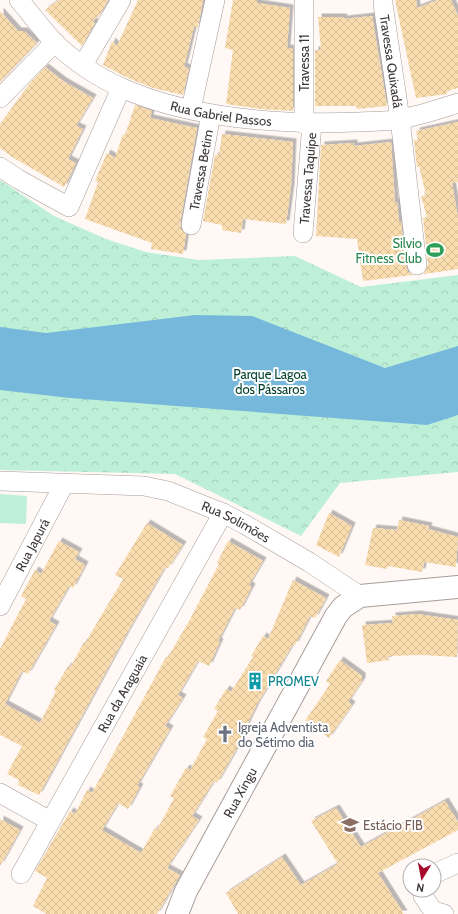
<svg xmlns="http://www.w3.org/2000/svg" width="458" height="914" viewBox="0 0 458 914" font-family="Cabin,sans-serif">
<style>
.park{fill:url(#park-crowns)}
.pitch{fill:#bef0d8}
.water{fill:#75b8db}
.building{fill:url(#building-cross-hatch);filter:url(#shadow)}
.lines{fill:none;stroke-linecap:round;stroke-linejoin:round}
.street-casing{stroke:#a79d99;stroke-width:20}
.secondary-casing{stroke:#a79d99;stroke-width:24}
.street{stroke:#fff;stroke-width:19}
.secondary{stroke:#fff;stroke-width:22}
.labels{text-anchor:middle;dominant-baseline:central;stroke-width:4;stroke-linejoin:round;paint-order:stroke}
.street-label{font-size:13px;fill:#3b3735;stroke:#fff}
.leisure-label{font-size:13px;fill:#27864d;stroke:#fff;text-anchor:end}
.park-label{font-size:13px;fill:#003f2b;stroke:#fff}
.culture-label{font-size:13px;fill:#0d838f;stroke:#fff;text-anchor:start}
.worship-label{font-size:13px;fill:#5b616d;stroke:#fff;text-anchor:start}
.education-label{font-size:13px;fill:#785e54;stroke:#fff;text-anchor:start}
</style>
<defs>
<pattern id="park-crowns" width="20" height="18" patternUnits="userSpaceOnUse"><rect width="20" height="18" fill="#bef0d8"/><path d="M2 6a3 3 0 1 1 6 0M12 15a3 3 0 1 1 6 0" fill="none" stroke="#a4ceba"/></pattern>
<pattern id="building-cross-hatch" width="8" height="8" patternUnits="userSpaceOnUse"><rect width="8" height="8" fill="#faddaf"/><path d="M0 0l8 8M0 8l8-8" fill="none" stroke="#d7be97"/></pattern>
<filter id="shadow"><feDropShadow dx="3.5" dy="-3.5" stdDeviation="0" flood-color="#0004"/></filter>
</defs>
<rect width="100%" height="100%" fill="#fff8f5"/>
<polygon class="park" points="0,180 54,216 106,239 146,252 199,260 295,256 361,287 458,275 458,472 340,483 301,536 175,474 0,470"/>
<polygon class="pitch" points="0,494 27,496 26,524 0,523"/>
<polygon class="water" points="195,315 252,316 385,368 458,346 458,415 427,425 70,398 0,390 0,327 46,333"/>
<g class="building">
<polygon points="59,0 108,0 101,13 93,21 95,23 82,46 45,10"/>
<polygon points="138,0 203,0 198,27 194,27 184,67 189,68 183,95 153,88 128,78 103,65 112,41 117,46"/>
<polygon points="233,0 257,0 257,3 290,8 287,48 293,49 293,111 261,109 226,104 233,50 225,48"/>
<polygon points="395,0 416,0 417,8 438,0 451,0 458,16 458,88 447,91 447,94 416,98"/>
<polygon points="0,11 18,31 24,31 37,43 0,82"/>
<polygon points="372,16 387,106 357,109 356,106 315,106 315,50 321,50 318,17 343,17 344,19"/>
<polygon points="45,67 63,81 93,98 76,126 83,129 68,159 76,163 64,187 12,157 0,148 0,124 30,83"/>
<polygon points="135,105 152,111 150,118 197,128 180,223 181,229 186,234 183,254 151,249 152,243 85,219 98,182 95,181 107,153 115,158 123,134 125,135"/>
<polygon points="458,122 458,182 452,183 458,218 458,269 424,274 428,264 423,218 427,217 421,196 426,195 419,166 417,167 414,140 418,140 416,131"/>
<polygon points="222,134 293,142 291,187 286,224 243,219 241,233 222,230 222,225 203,221 215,155 219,155"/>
<polygon points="391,142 395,202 397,202 399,222 401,222 406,266 408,272 413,275 363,281 357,239 316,236 321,145 354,143 354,146"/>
<polygon points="329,513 352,526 339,557 316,545"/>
<polygon points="399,520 429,526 428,529 458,537 456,567 424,562 422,572 388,566 387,569 365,565 373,528 397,530"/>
<polygon points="147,523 183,545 168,568 165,567 127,633 39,795 18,785 19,780 7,774 22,746 0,735 0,649 26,599 21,596 35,570 41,574 59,541 79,552 75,559 85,565 73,588 69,586 49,621 56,625 28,674 22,671 5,704 40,723 56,691 54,690 68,666 70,668 84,642 85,643 123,579 115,575"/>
<polygon points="228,541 263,561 249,585 252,587 240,610 235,608 218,641 220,642 209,666 198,661 178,695 183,698 165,726 170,729 137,786 140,787 128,809 118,803 102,830 124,843 141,853 155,828 157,830 174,798 170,796 186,768 190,770 207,739 203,737 218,711 214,709 226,689 231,692 253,657 251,656 263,636 268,639 293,580 326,598 315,618 310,616 295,645 293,644 256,706 244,731 246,732 217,783 214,781 192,816 199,820 167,868 180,875 157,914 46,914 33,906 47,878 35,871 70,811 75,814 87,790 92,793 166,657 168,657 189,621 219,564 217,563"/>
<polygon points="417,614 458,620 457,657 422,655 388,656 389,660 367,663 362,625 393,623 392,616"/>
<polygon points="340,660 362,676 362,681 348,702 352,705 329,738 305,721 330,684 326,681"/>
<polygon points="445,801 458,822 458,830 378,873 404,914 238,914 226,893 282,857 301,885 338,864 311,821 336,808 361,847"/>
<polygon points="0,819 20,830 0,866"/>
</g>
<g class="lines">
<g class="street-casing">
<g id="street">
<path id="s1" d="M19,0c12,14 23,29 35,42 18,18 45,36 68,46 70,31 160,37 235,34 14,-1 29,0 43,-3 19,-3 39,-10 58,-16"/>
<path id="s2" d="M383,4l17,115 17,146"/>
<polyline points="83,65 121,0"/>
<polyline points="0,98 55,42"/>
<polyline points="191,109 215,0"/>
<polyline points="304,124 304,3"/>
<polyline points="0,167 18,179 69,207 121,88"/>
<path id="s3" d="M191,225l20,-111"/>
<path id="s4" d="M303,233l9,-109"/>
<path id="s5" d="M0,481l144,5 24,5 55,22 21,11 65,38 51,34"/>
<path id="s6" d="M0,606l64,-122"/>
<polyline points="0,793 50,821"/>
<path id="s7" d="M21,874l202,-361"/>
<polyline points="434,874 458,863"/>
<polyline points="422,890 423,896 433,911 444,914"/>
</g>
</g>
<g class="secondary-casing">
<g id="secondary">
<path id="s8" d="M177,914l9,-23 150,-275 7,-9 17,-11 98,-9"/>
</g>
</g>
<use href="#street" class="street"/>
<use href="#secondary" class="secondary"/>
</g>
<defs>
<g id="stadium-bare" transform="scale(1.38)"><path d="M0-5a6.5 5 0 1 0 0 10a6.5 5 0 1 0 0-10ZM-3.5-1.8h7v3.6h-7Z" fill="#2e9e5b" stroke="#fff" stroke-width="2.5" paint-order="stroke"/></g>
<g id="building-bare" transform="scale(1.38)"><path d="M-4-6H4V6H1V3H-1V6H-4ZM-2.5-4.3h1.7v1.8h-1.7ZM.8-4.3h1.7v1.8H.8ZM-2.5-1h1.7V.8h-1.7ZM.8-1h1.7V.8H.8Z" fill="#0f9aa8" stroke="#fff" stroke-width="2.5" paint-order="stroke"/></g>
<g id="church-bare" transform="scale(1.38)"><path d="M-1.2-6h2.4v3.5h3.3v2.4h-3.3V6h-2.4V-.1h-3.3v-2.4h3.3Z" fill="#6b7280" stroke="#fff" stroke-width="2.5" paint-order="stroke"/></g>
<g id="university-bare" transform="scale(1.38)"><path d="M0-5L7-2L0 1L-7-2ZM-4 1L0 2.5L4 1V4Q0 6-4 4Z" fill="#8d6e63" stroke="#fff" stroke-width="2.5" paint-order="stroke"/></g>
</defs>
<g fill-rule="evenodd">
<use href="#stadium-bare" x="435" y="250"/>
<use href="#building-bare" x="255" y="681"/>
<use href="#church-bare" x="225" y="734"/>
<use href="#university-bare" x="350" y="825"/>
</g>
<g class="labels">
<g class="street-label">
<text stroke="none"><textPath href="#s2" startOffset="58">Travessa Quixadá</textPath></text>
<text transform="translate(304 63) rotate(-90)">Travessa 11</text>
<text stroke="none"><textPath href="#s1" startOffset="240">Rua Gabriel Passos</textPath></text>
<text stroke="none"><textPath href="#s3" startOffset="56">Travessa Betim</textPath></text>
<text stroke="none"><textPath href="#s4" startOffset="55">Travessa Taquipe</textPath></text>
<text stroke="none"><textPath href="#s5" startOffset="243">Rua Solimões</textPath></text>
<text stroke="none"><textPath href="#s6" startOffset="69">Rua Japurá</textPath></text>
<text stroke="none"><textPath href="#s7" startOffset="207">Rua da Araguaia</textPath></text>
<text stroke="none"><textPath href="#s8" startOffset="137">Rua Xingu</textPath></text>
</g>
<g class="leisure-label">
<text x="422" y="243">Silvio<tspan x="422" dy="15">Fitness Club</tspan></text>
</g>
<g class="park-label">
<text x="270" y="374">Parque Lagoa<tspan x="270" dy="15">dos Pássaros</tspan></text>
</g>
<g class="culture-label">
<text x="268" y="681">PROMEV</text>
</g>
<g class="worship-label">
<text x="238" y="727">Igreja Adventista<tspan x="238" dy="15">do Sétimo dia</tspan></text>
</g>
<g class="education-label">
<text x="363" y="825">Estácio FIB</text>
</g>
</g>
<g transform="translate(422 878) rotate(190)"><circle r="19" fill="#ffffff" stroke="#b1afae"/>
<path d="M0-3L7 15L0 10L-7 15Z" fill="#a60b2e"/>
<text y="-6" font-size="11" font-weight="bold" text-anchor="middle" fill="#3b3735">N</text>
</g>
</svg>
